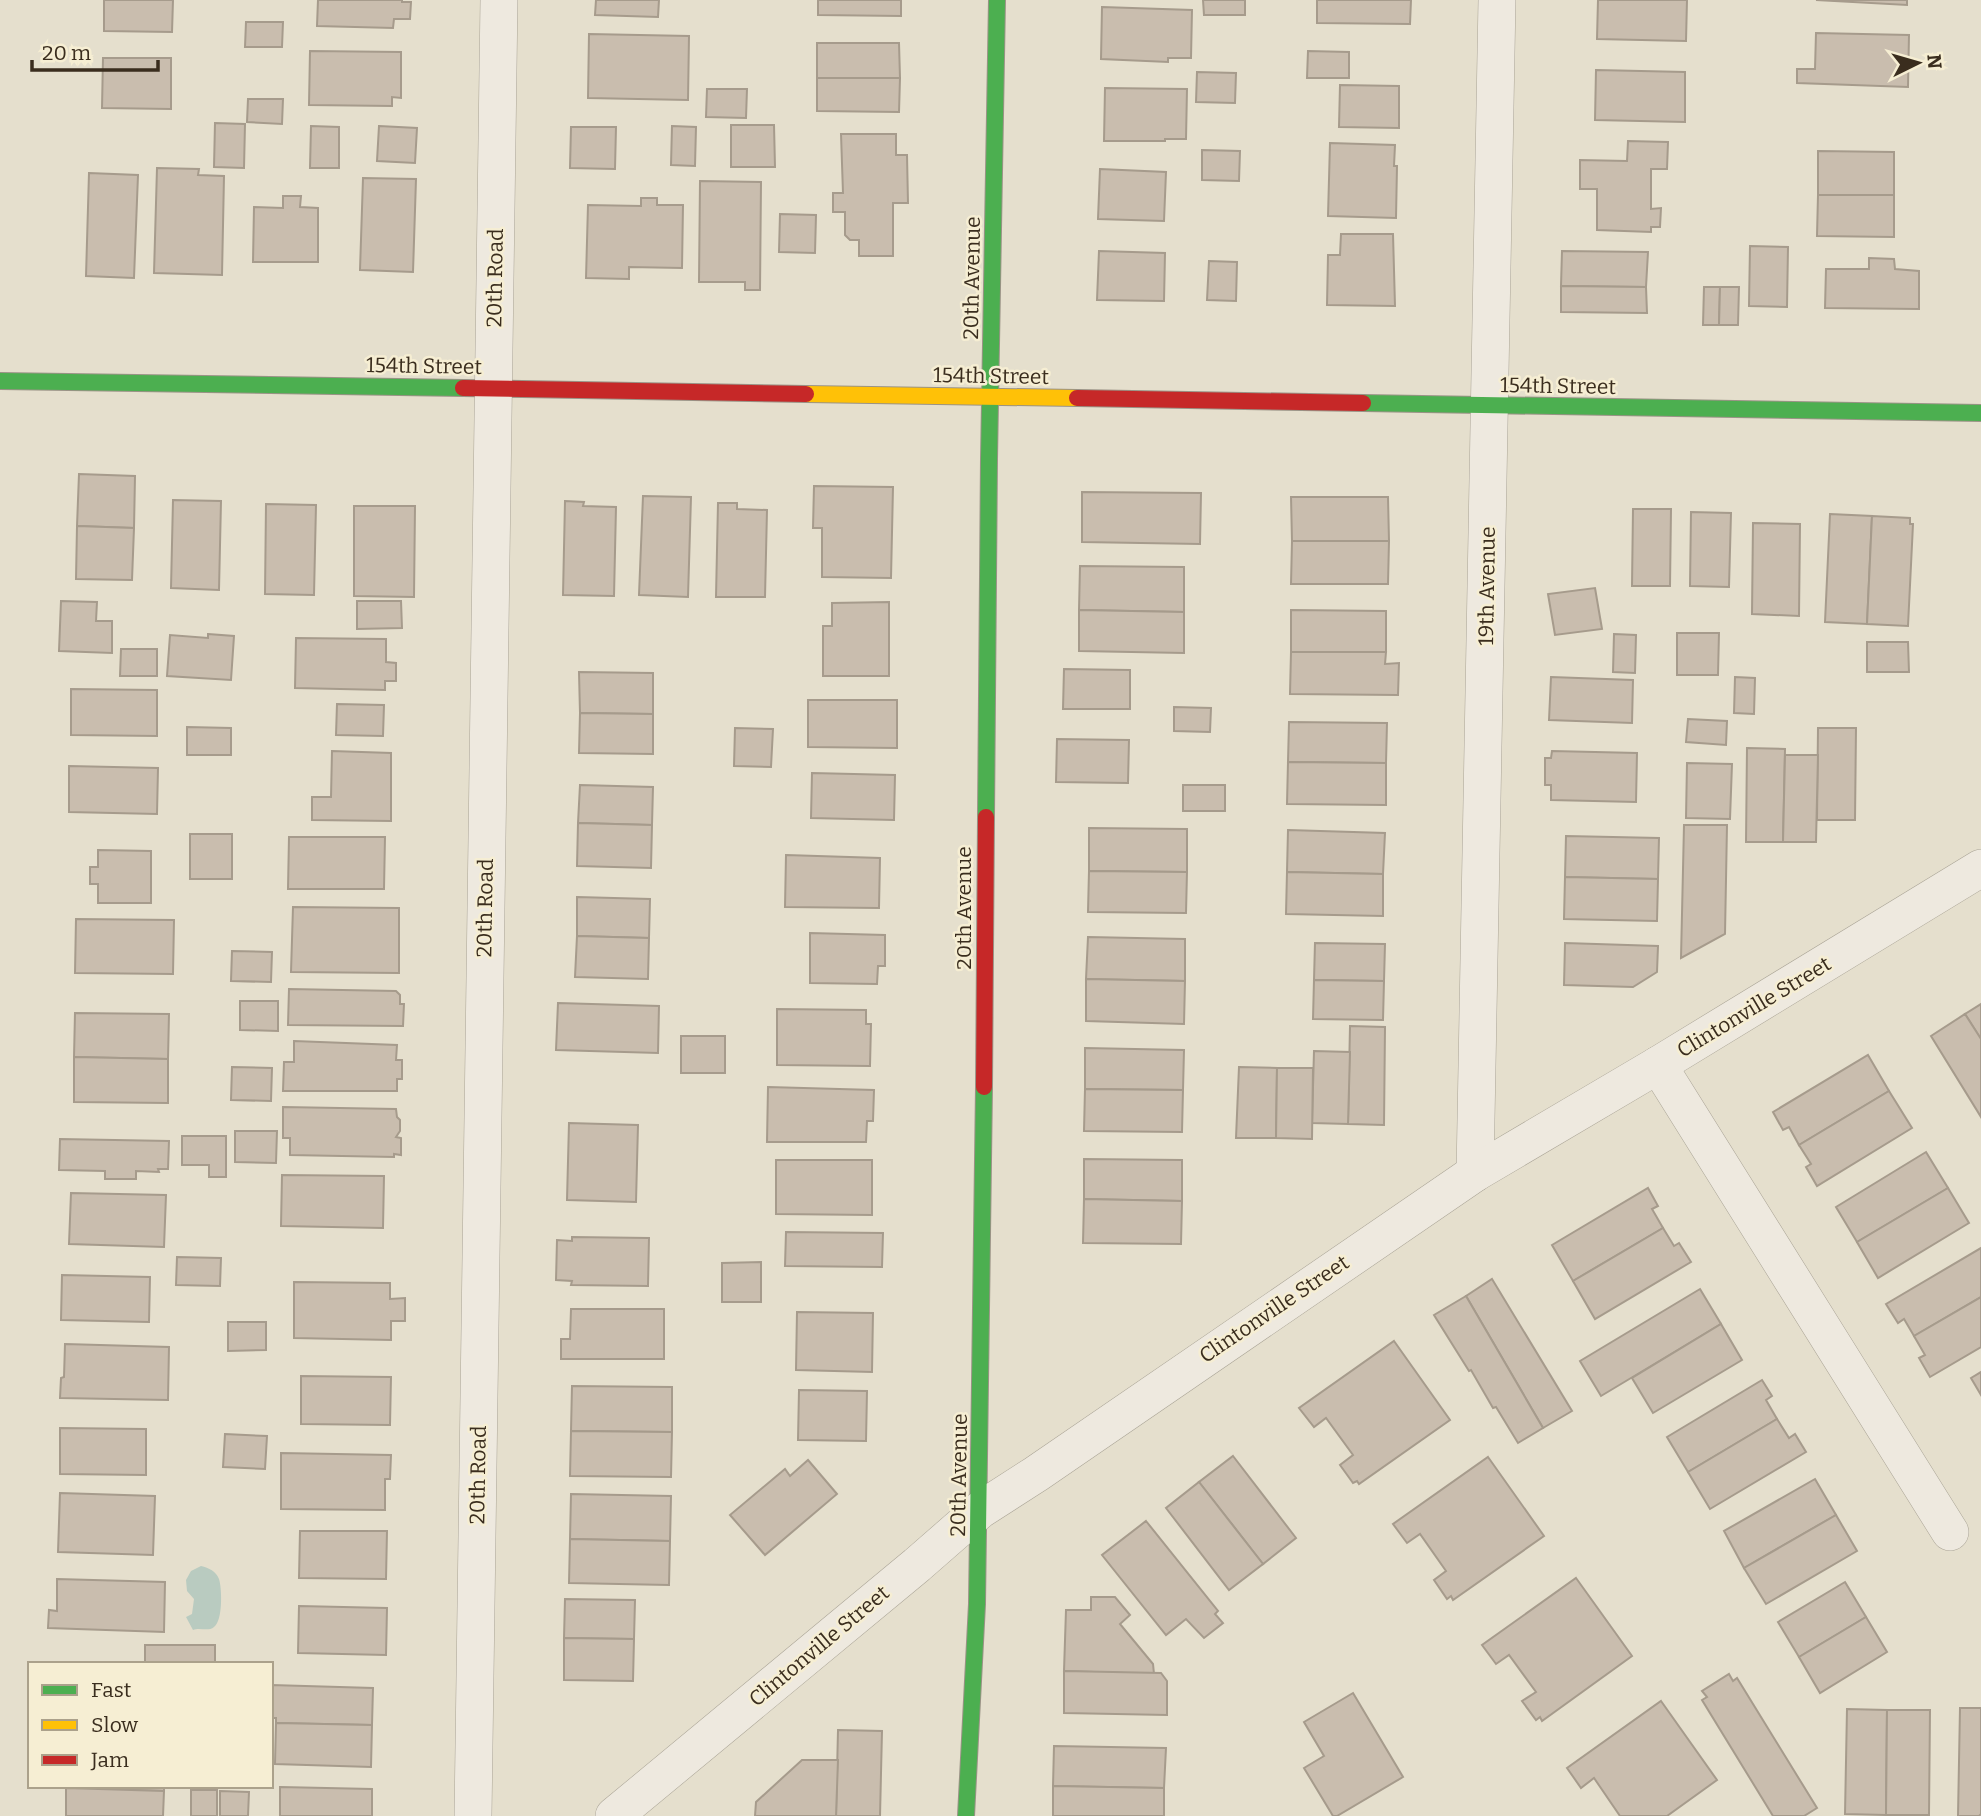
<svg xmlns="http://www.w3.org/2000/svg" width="1981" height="1816" viewBox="0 0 1981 1816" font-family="Bitter,serif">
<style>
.water{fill:#b9cbc0}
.building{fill:#c9bdae;stroke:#a69b8c;stroke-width:2}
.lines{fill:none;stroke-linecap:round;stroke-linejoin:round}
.street-casing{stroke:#aaa496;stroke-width:38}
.fast-casing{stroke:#9a9386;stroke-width:18}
.slow-casing{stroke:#9a9386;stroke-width:18}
.jam-casing{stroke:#9a9386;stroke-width:18}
.street{stroke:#eee9df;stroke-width:37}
.fast{stroke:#4caf50;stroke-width:16}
.slow{stroke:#ffc107;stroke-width:16}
.jam{stroke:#c62828;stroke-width:16}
.labels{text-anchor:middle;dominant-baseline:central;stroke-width:5;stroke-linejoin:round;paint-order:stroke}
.street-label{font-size:21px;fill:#3a2d1e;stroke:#f6eed3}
</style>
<rect width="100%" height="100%" fill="#e5dfcd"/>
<path class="water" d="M201,1566c8,2 15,5 18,13 3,9 4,42 -5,48 -6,5 -14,0 -21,3l-7,-13 6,-3 2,-15 -7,-8 -1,-11 5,-9z"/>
<g class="building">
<polygon points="104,0 173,0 172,32 104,31"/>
<polygon points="318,0 402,0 402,2 411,2 410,19 394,19 393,28 317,26"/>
<polygon points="596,0 659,0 658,17 595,15"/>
<polygon points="818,0 901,0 901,16 818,15"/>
<polygon points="1203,0 1245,0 1245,15 1204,15"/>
<polygon points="1317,0 1411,0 1410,24 1317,23"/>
<polygon points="1598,0 1687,0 1686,41 1597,39"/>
<polygon points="1816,0 1907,0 1907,5"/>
<polygon points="1102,7 1192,10 1191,58 1168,58 1168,62 1101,59"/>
<polygon points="246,22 283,22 282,47 245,47"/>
<polygon points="1816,33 1909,35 1908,87 1797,83 1797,69 1815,69"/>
<polygon points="589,34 689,36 688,100 588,98"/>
<polygon points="817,43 899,43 900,78 817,78"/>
<polygon points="310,51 401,52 401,98 392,97 392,106 309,105"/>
<polygon points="1308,51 1349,52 1349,78 1307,78"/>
<polygon points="103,58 171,58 171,109 102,108"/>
<polygon points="1596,70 1685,72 1685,122 1595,120"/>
<polygon points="1197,72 1236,73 1235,103 1196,102"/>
<polygon points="817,78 900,78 899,112 817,111"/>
<polygon points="1340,85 1399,86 1399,128 1339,127"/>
<polygon points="1105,88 1187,89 1186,139 1165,139 1165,141 1104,141"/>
<polygon points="707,89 747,89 746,118 706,117"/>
<polygon points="248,99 283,99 282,124 247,122"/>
<polygon points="215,123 245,124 244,168 214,167"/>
<polygon points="731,125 774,125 775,167 731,167"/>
<polygon points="311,126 339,127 339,168 310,168"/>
<polygon points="379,126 417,128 415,163 377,161"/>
<polygon points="672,126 696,127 695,166 671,165"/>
<polygon points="571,127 616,127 615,169 570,168"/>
<polygon points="841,134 896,134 896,155 907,155 908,203 893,203 893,256 859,256 859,240 850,240 845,235 845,212 833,212 833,193 843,193"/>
<polygon points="1628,141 1668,142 1667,169 1651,169 1651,209 1661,208 1660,227 1651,227 1651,232 1597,230 1597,189 1580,189 1580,160 1627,161"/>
<polygon points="1330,143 1395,145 1394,166 1397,166 1396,218 1328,216"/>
<polygon points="1202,150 1240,151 1239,181 1202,180"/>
<polygon points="1818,151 1894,152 1894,195 1818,195"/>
<polygon points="157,168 199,169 198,175 224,176 222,275 154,273"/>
<polygon points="1100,169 1166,172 1164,221 1098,219"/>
<polygon points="89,173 138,175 134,278 86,276"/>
<polygon points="363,178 416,179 413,272 360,270"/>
<polygon points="700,181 761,182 760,290 745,290 745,282 699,282"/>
<polygon points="1818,195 1894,195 1894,237 1817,236"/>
<polygon points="283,196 301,196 300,207 318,208 318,262 253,262 254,207 283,208"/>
<polygon points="641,198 657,198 657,205 683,205 682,268 629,267 629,279 586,278 588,205 641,206"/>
<polygon points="780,214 816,215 815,253 779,252"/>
<polygon points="1341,234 1393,234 1395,306 1327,305 1328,255 1340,255"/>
<polygon points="1750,246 1788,247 1787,307 1749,306"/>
<polygon points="1099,251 1165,253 1164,301 1097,300"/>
<polygon points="1562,251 1648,252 1646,287 1561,286"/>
<polygon points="1869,258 1894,259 1895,269 1919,271 1919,309 1825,308 1826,269 1869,269"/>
<polygon points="1209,261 1237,262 1236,301 1207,300"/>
<polygon points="1561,286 1646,287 1647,313 1561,312"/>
<polygon points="1704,287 1720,287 1719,325 1703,325"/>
<polygon points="1720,287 1739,287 1738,325 1719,325"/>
<polygon points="79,474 135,476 134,528 77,526"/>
<polygon points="814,486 893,487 891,578 822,577 822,528 813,528"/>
<polygon points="1082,492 1201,493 1200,544 1082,542"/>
<polygon points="643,496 691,497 688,597 639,595"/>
<polygon points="1291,497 1388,497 1389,541 1292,541"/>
<polygon points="173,500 221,501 219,590 171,588"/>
<polygon points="565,501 584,502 583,506 616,507 614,596 563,595"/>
<polygon points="718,503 737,503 737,509 767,510 765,597 716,597"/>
<polygon points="266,504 316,505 314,595 265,594"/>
<polygon points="354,506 415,506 414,597 354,596"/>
<polygon points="1633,509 1671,509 1670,586 1632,586"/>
<polygon points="1691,512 1731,513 1729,587 1690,586"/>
<polygon points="1830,514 1872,516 1867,624 1825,622"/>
<polygon points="1872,516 1910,518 1910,524 1913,524 1908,626 1867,624"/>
<polygon points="1753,523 1800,524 1799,616 1752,614"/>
<polygon points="77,526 134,528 132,580 76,579"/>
<polygon points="1292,541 1389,541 1388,584 1291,584"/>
<polygon points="1080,566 1184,567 1184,612 1079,610"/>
<polygon points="1595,588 1602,629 1555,635 1548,594"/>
<polygon points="61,601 97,602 96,621 112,621 112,653 59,651"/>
<polygon points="357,601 401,601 402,628 357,629"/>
<polygon points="889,602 889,676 823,676 823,626 832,626 832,603"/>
<polygon points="1079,610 1184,612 1184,653 1079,651"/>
<polygon points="1291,610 1386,611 1386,652 1291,652"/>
<polygon points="1677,633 1719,633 1718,675 1677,675"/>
<polygon points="208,634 234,636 231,680 167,676 170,635 208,638"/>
<polygon points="1614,634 1636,635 1635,673 1613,672"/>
<polygon points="296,638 386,639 386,662 396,663 396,681 385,681 385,690 295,688"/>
<polygon points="1867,642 1908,642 1909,672 1867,672"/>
<polygon points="121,649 157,649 157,676 120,676"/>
<polygon points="1291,652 1386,652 1385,664 1399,663 1398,695 1290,694"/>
<polygon points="1064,669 1130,670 1130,709 1063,709"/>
<polygon points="579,672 653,673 653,714 580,713"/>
<polygon points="1551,677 1633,680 1632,723 1549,720"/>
<polygon points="1735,677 1755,678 1754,714 1734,713"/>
<polygon points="71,689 157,690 157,736 71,735"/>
<polygon points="808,700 897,700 897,748 808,747"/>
<polygon points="337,704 384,705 383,736 336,735"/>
<polygon points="1174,707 1211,708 1210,732 1174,731"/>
<polygon points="580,713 653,714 653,754 579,753"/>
<polygon points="1688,719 1727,721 1726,745 1686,742"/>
<polygon points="1289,722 1387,723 1386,763 1288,762"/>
<polygon points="187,727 231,728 231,755 187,755"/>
<polygon points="735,728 773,729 771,767 734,766"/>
<polygon points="1818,728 1856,728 1855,820 1817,820"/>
<polygon points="1057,739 1129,740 1128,783 1056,782"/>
<polygon points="1747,748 1785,749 1783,842 1746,842"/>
<polygon points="332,751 391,753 391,821 312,820 312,797 331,797"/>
<polygon points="1552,751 1637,753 1636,802 1551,800 1551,785 1545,785 1545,758 1551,758"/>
<polygon points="1785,755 1818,755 1816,842 1783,842"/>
<polygon points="1288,762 1386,763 1386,805 1287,804"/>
<polygon points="1687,763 1732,764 1730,819 1686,818"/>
<polygon points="69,766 158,768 157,814 69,812"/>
<polygon points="812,773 895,775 894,820 811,818"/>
<polygon points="580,785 653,787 652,825 578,823"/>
<rect x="1183" y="785" width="42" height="26"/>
<polygon points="578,823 652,825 651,868 577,866"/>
<polygon points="1684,825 1727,825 1725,934 1681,958"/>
<polygon points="1089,828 1187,829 1187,872 1089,871"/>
<polygon points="1288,830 1385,833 1383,874 1287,872"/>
<rect x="190" y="834" width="42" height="45"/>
<polygon points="1566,836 1659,838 1658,879 1565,877"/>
<polygon points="289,837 385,837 384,889 288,889"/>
<polygon points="98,850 151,851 151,903 98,903 98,884 90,884 90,867 98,867"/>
<polygon points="786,855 880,858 879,908 785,907"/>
<polygon points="1089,871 1187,872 1186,913 1088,912"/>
<polygon points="1287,872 1383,874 1383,916 1286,914"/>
<polygon points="1565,877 1658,879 1657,921 1564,919"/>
<polygon points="577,897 650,899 649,938 577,936"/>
<polygon points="293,907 399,908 399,973 291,972"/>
<polygon points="76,919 174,920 173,974 75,973"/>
<polygon points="810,933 885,935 885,966 878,966 877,984 810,983"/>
<polygon points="577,936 649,938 648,979 575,977"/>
<polygon points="1088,937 1185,939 1185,981 1086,979"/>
<polygon points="1315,943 1385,944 1384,981 1314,980"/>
<polygon points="1565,943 1658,946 1657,972 1633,987 1564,985"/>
<polygon points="232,951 272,952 271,982 231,981"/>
<polygon points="1086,979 1185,981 1184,1024 1086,1021"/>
<polygon points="1314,980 1384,981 1383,1020 1313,1019"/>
<polygon points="289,989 396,991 400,995 400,1004 404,1004 403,1026 288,1025"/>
<polygon points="240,1001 278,1001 278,1031 240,1030"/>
<polygon points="558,1003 659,1006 658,1053 556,1050"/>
<polygon points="1981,1004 1981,1039 1965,1014"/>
<polygon points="777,1009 866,1010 866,1024 871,1024 870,1066 777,1065"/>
<polygon points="75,1013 169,1014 168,1059 74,1057"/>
<polygon points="1965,1014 1981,1039 1981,1117 1931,1036"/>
<polygon points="1350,1026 1385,1027 1384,1125 1348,1124"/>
<rect x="681" y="1036" width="44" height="37"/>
<polygon points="294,1041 397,1045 396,1060 402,1060 402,1079 397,1079 397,1091 283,1091 284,1062 294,1062"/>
<polygon points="1085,1048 1184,1050 1183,1090 1085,1089"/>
<polygon points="1314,1051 1350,1052 1348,1124 1312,1123"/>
<polygon points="1868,1055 1889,1091 1799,1145 1789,1127 1783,1130 1773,1112"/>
<polygon points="74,1057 168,1059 168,1103 74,1102"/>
<polygon points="232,1067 272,1068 271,1101 231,1100"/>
<polygon points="1239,1067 1277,1068 1276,1138 1236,1138"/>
<polygon points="1277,1068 1313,1068 1312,1139 1276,1138"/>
<polygon points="768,1087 874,1090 873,1121 867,1121 866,1142 767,1142"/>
<polygon points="1085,1089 1183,1090 1182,1132 1084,1131"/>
<polygon points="1889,1091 1912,1128 1817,1186 1806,1167 1811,1164 1799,1145"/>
<polygon points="283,1107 396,1109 397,1117 400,1120 400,1131 396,1137 401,1138 401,1155 394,1154 394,1157 290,1155 290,1138 283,1138"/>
<polygon points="569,1123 638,1125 636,1202 567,1200"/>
<polygon points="235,1131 277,1131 276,1163 235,1162"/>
<polygon points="182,1136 226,1136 226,1177 209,1177 209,1165 182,1165"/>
<polygon points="60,1139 169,1141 168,1169 158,1169 159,1172 136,1171 136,1179 105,1179 105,1171 59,1170"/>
<polygon points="1926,1152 1948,1188 1857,1242 1836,1207"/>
<polygon points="1084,1159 1182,1160 1182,1201 1084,1199"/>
<polygon points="776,1160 872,1160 872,1215 776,1214"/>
<polygon points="282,1175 384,1176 383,1228 281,1226"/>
<polygon points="1648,1188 1658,1206 1652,1209 1663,1228 1573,1281 1552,1245"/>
<polygon points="1948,1188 1969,1223 1878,1278 1857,1242"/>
<polygon points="71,1193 166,1195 164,1247 69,1244"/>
<polygon points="1084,1199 1182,1201 1181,1244 1083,1243"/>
<polygon points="1663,1228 1674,1246 1679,1243 1691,1262 1595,1319 1573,1281"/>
<polygon points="786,1232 883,1233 882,1267 785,1266"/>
<polygon points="572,1237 649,1238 648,1286 571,1285 572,1281 556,1280 557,1240 572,1241"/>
<polygon points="1981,1248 1981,1297 1914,1336 1904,1319 1898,1323 1886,1304"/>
<polygon points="177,1257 221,1258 220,1286 176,1285"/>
<polygon points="761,1262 761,1302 722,1302 722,1263"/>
<polygon points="62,1275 150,1277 149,1322 61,1320"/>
<polygon points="1492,1279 1572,1411 1543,1428 1466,1296"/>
<polygon points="294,1282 390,1283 390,1299 405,1298 405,1321 391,1321 391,1340 294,1338"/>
<polygon points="1700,1289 1721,1324 1601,1396 1580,1361"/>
<polygon points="1466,1296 1543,1428 1518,1443 1496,1407 1493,1408 1471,1370 1469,1371 1434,1315"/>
<polygon points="1981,1297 1981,1347 1930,1377 1919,1358 1925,1355 1914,1336"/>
<polygon points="571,1309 664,1309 664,1359 561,1359 561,1339 570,1339"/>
<polygon points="797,1312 873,1313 872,1372 796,1370"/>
<polygon points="228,1322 266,1322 266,1350 228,1351"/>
<polygon points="1721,1324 1742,1360 1653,1413 1632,1378"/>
<polygon points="1394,1341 1450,1420 1359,1484 1357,1481 1353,1483 1340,1465 1353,1455 1326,1418 1314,1427 1299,1408"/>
<polygon points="65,1344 169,1347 168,1400 60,1398 61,1378 64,1377"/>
<polygon points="1981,1372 1981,1395 1971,1378"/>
<polygon points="301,1376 391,1377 390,1425 301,1424"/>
<polygon points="1762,1380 1772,1396 1766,1400 1777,1419 1688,1472 1667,1437"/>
<polygon points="572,1386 672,1387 672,1432 571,1431"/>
<polygon points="799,1390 867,1391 866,1441 798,1440"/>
<polygon points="1777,1419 1789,1438 1795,1434 1806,1452 1710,1509 1688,1472"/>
<polygon points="60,1428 146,1429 146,1475 60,1474"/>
<polygon points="571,1431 672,1432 671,1477 570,1476"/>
<polygon points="225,1434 267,1436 265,1469 223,1467"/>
<polygon points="281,1453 391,1455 390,1479 385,1479 385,1510 281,1509"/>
<polygon points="1233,1456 1296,1538 1263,1564 1199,1482"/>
<polygon points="1488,1457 1544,1536 1453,1600 1451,1596 1447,1599 1434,1580 1446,1571 1420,1534 1407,1543 1393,1524"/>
<polygon points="808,1460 837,1494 765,1555 730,1515 785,1469 790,1476"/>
<polygon points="1815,1479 1836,1515 1744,1568 1724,1531"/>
<polygon points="1199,1482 1263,1564 1229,1590 1166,1508"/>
<polygon points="60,1493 155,1496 153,1555 58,1552"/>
<polygon points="571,1494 671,1496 670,1541 570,1539"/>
<polygon points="1836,1515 1857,1551 1766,1604 1744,1568"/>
<polygon points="1146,1521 1218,1611 1215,1614 1223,1623 1204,1638 1186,1619 1166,1635 1102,1555"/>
<polygon points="300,1531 387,1531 386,1579 299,1578"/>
<polygon points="570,1539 670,1541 669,1585 569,1583"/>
<polygon points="1576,1578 1632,1656 1542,1721 1540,1717 1536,1720 1522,1701 1536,1692 1509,1655 1496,1664 1482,1645"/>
<polygon points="57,1579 165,1582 164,1632 48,1628 49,1610 57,1611"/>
<polygon points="1845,1582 1866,1617 1799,1657 1778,1622"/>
<polygon points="1091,1597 1115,1597 1130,1615 1120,1624 1153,1664 1154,1674 1064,1671 1066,1610 1091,1610"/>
<polygon points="565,1599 635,1600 634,1639 564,1638"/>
<polygon points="299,1606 387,1608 386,1655 298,1653"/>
<polygon points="1866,1617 1887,1652 1820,1693 1799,1657"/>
<polygon points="564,1638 634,1639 633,1681 564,1680"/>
<rect x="145" y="1645" width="70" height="19"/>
<polygon points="1064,1671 1161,1673 1167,1681 1167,1715 1064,1713"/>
<polygon points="1729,1674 1733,1681 1737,1678 1817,1808 1804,1816 1773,1816 1702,1700 1707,1697 1702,1691"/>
<polygon points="271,1685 373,1688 372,1725 276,1723 276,1718 271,1718"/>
<polygon points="1353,1693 1403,1777 1337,1816 1333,1816 1304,1768 1324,1756 1304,1722"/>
<polygon points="1661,1701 1717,1780 1667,1816 1620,1816 1594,1778 1581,1788 1567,1768"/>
<polygon points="1960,1708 1981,1708 1981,1814 1979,1816 1958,1816"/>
<polygon points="1847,1709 1887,1710 1886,1815 1845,1814"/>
<polygon points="1887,1710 1930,1710 1929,1815 1886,1815"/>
<polygon points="276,1723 372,1725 371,1767 275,1764"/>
<polygon points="838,1730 882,1731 880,1816 836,1816"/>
<polygon points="1054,1746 1166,1748 1164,1788 1053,1786"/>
<polygon points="802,1760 838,1760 836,1816 755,1816 756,1802"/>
<polygon points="66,1786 164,1786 164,1791 66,1788"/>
<polygon points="1053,1786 1164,1788 1164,1816 1053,1816"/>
<polygon points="280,1787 372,1789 372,1816 280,1816"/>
<polygon points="66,1788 164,1791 163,1816 66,1816"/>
<rect x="191" y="1790" width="26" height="26"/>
<polygon points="220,1791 249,1792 248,1816 220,1816"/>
</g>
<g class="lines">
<g class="street-casing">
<g id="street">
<polyline points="1658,1065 1950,1532"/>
<polyline points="1475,1173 1497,0"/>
<polyline points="473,1816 499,0"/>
<polyline points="614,1816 917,1565 980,1510 1036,1474 1475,1173 1658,1065 1981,868"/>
</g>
</g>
<g class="fast-casing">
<g id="fast">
<polyline points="0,381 463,388"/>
<polyline points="1363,403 1981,413"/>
<polyline points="986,817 989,459 997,0"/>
<polyline points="966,1816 977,1604 984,1087"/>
</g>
</g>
<g class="slow-casing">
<polyline id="slow" points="806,394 1077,398"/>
</g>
<g class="jam-casing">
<g id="jam">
<polyline points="463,388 806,394"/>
<polyline points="1077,398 1363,403"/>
<polyline points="984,1087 986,817"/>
</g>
</g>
<use href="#street" class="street"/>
<use href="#fast" class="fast"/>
<use href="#slow" class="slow"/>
<use href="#jam" class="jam"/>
</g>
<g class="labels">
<g class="street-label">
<text transform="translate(495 278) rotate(-89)">20th Road</text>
<text transform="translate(972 278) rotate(-89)">20th Avenue</text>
<text transform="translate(424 366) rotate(1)">154th Street</text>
<text transform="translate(991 376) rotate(1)">154th Street</text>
<text transform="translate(1558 386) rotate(1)">154th Street</text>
<text transform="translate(1487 586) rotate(-89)">19th Avenue</text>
<text transform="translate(485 908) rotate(-89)">20th Road</text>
<text transform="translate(964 908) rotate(-90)">20th Avenue</text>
<text transform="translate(1754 1007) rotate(-31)">Clintonville Street</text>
<text transform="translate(1274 1309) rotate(-34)">Clintonville Street</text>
<text transform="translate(478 1475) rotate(-89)">20th Road</text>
<text transform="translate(959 1475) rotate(-89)">20th Avenue</text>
<text transform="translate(819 1646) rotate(-40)">Clintonville Street</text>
</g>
</g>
<rect x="28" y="1662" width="245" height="126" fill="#f6eed3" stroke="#aba18b" stroke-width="2"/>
<rect x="42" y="1685" width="35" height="10" fill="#4caf50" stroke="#aba18b" stroke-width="2"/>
<text x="91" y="1697" font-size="21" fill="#3a2d1e">Fast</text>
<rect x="42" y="1720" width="35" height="10" fill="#ffc107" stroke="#aba18b" stroke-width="2"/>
<text x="91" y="1732" font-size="21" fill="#3a2d1e">Slow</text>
<rect x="42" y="1755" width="35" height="10" fill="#c62828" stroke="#aba18b" stroke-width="2"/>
<text x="91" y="1767" font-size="21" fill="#3a2d1e">Jam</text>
<g transform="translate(1918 63) rotate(85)" stroke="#f6eed3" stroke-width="5" paint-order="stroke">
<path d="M0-5L12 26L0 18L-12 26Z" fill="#3a2d1e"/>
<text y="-10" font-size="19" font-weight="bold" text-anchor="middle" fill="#3a2d1e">N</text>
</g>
<path d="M32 60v10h126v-10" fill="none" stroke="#3a2d1e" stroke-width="3.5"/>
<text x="42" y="60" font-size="21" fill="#3a2d1e" stroke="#f6eed3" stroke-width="5" paint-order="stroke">20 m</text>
</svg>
